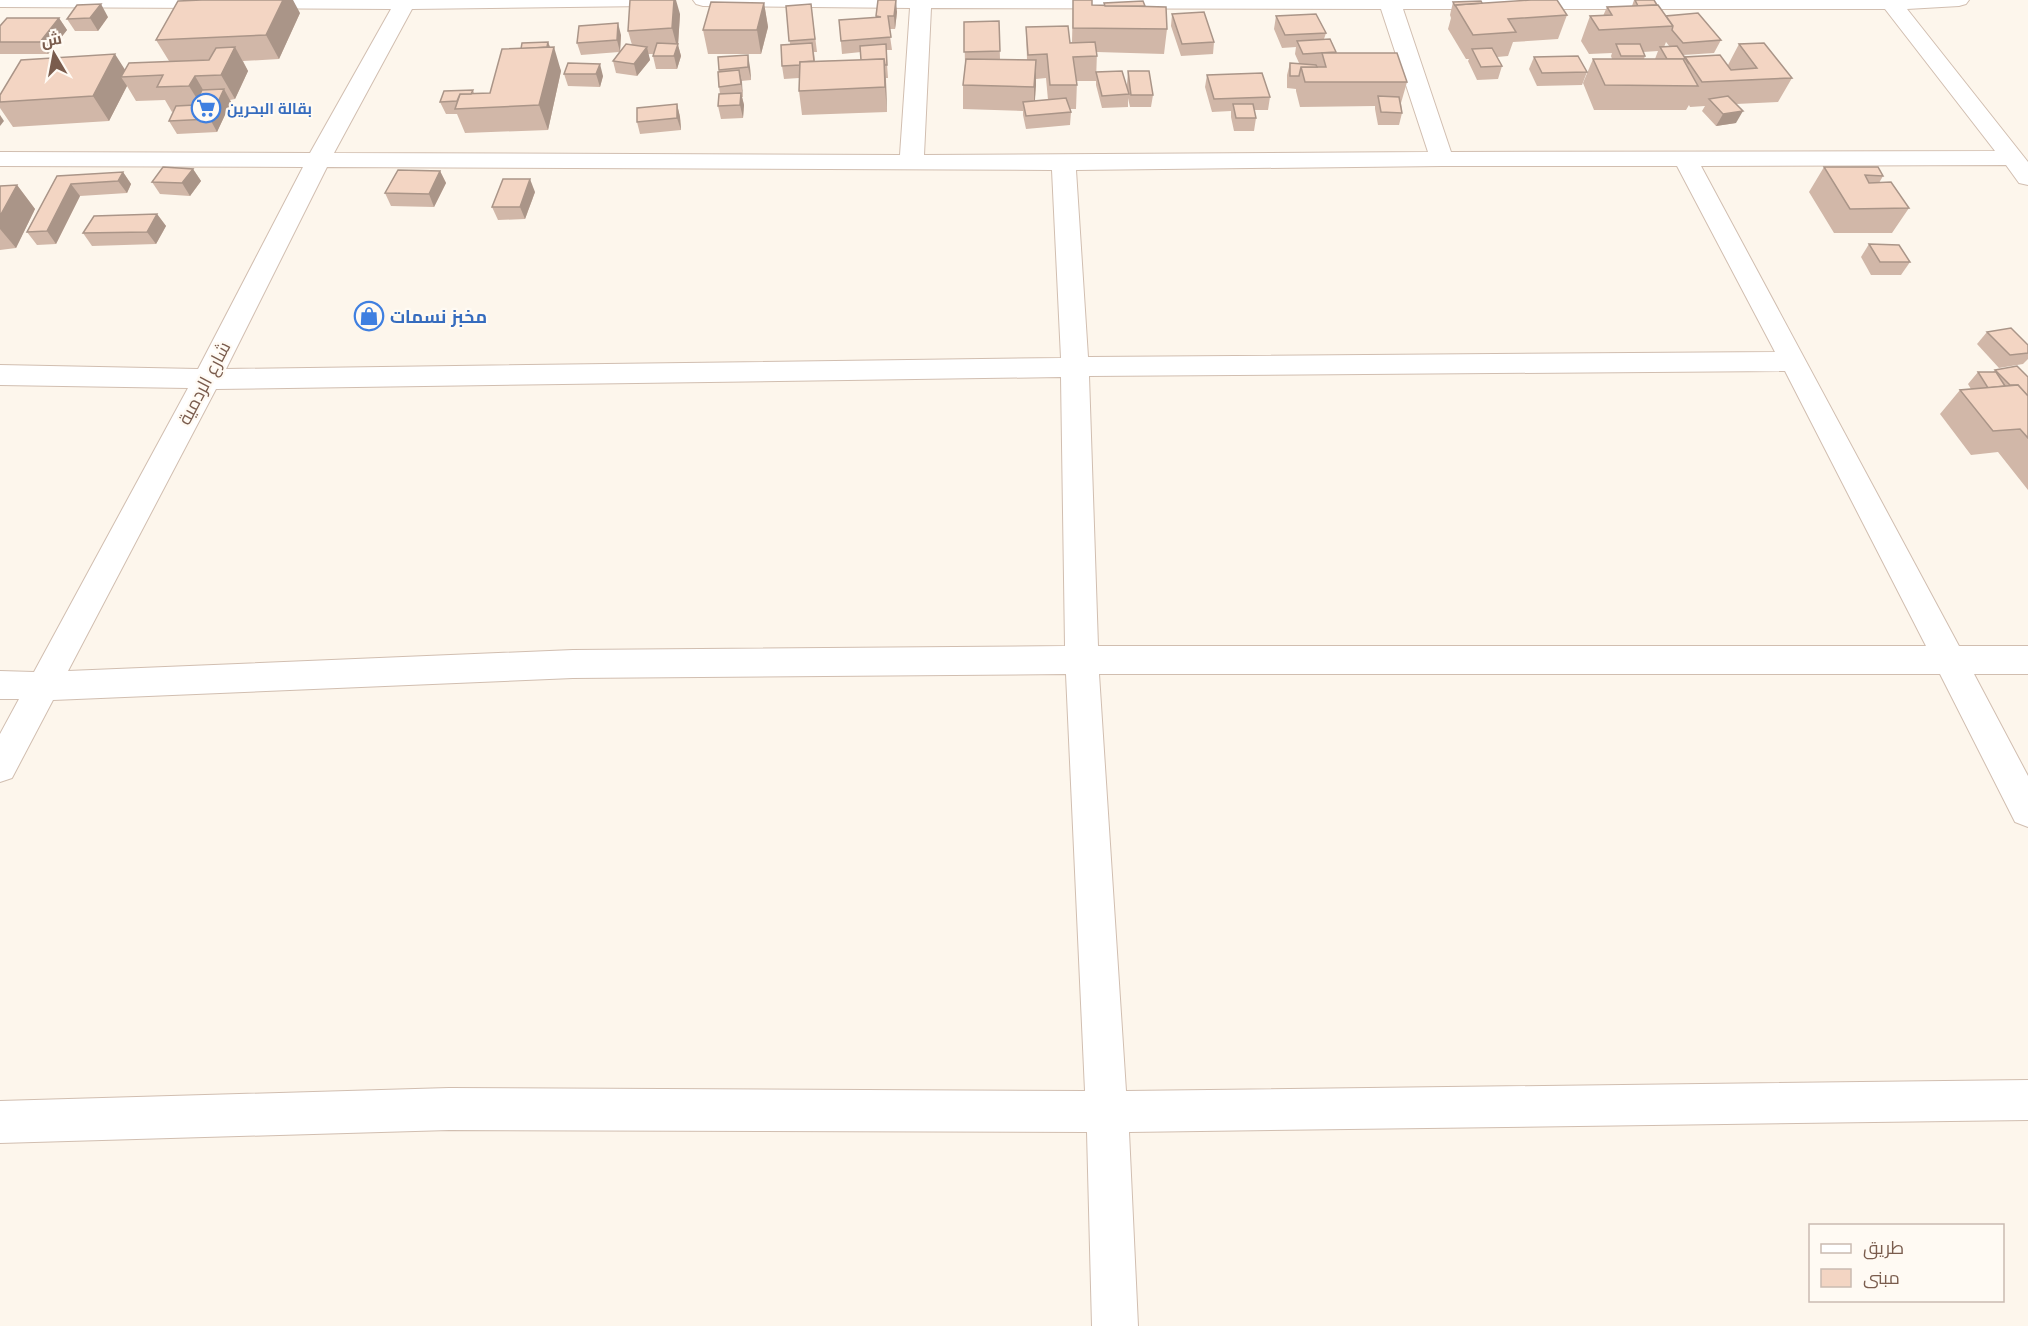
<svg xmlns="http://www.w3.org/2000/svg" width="2028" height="1326" viewBox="0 0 2028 1326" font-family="Quicksand,Cairo,sans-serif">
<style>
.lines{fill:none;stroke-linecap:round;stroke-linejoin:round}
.minor-casing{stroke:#d1beb0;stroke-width:2}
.minor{fill:#fff;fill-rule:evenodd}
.wall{fill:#d1b7a8;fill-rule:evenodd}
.shaded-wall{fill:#aa9588}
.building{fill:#f3d5c3;stroke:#aa9588;stroke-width:1.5}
.labels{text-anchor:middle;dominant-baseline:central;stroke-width:4.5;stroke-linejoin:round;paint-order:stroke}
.far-shop-label{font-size:15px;font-weight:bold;fill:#366cbe;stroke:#fffaf3;text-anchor:start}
.shop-label{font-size:18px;font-weight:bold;fill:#366cbe;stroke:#fffaf3;text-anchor:start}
.street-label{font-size:18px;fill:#7a5c4d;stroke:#fffaf3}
</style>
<rect width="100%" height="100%" fill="#fdf6ec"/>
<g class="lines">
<g class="minor-casing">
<path id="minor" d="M0,0h659l-3,4 -7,2 -237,3 -78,144 566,2 10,-147 -207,-2 -7,-2 -3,-4h1276l-3,4 -7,2 -52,3 121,153v23l-9,-2 -13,-18 -305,1 258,480h69v28h-54l54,102v51l-13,-5 -75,-148h-841l27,417 902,-11v40l-899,12 9,194h-46l-5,-194 -638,-2 -449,13v-42l449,-13 636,3 -19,-417 -493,4 -520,22 -41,78 -12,4v-48l19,-35h-19v-28l34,1 154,-284 -188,-3v-20l198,4 105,-202 -303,-1v-14l310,1 81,-144 -391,-2zM931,8l450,1 47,143 -504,3zM1403,9h482l110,142 -544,1zM1442,166h235l98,186 -687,5 -12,-187zM327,167l725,3 9,188 -835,11zM1785,371l141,275h-828l-9,-270zM1061,377l4,269 -492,4 -505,21 148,-282z"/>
</g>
<use href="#minor" class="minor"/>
</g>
<g class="wall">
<polygon points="878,0 897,12 895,29 889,29 892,50 886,50 888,78 886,78 887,112 802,115 799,91 799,78 784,79 782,66 790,44 786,6 811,4 817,52 814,52 815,61 861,60 861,52 842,54 839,20 877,18"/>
<path d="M1073,0l19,5 12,1v-3l41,3 22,23 -3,25 -67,-2 -1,29h-19l-1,28h-6l1,3 -1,13 -44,4 -3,-14v-4l-60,-2v-24l2,-21 -1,-42 35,-1 1,38 27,1 -1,-33 44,16 2,-1zM1046,78l2,22 -13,1 1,-22z"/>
<path d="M1634,0h20l12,16 55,24 -7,13 -31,2 2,2 43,8 11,-21 53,34 -14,24 -42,2v19l-20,3 -14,-15 3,-5 -15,1 -1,-2 -3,5h-92l-11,-27 10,-24h19l-1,-3 1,-3 -23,1 -8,-13 9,-25h13l4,-9 25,-1zM1666,42l4,5h-6zM1658,51l-3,8h-11l1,-3 -2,-4z"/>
<polygon points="1453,2 1482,3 1567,15 1558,39 1513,42 1508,56 1497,57 1502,66 1498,79 1477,80 1468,61 1469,59 1466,59 1448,29 1451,18 1450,15"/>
<polygon points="764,3 768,27 761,54 708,54 703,30"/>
<polygon points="300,13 279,59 243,61 248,71 235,99 230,100 231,102 217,132 177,134 169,121 174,111 172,112 165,100 136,101 127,86 109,121 13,127 0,108 0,95 169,61 156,40"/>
<polygon points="680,14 678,45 681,56 677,69 656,69 653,56 654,54 648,54 650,60 637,76 616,73 613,61 619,52 581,55 577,43 621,35 620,51 632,45 628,31"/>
<polygon points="1172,14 1214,42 1213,54 1181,56 1171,26"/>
<polygon points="1276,16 1326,33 1324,39 1336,52 1336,53 1407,82 1401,103 1402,113 1399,125 1378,125 1375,109 1375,106 1300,107 1296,91 1296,89 1287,88 1287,75 1290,63 1299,63 1295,54 1296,47 1282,48 1274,29"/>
<polygon points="108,17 98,31 75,31 67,19"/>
<polygon points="59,18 67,30 48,54 0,54 0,26"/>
<polygon points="548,42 561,71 548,130 465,133 457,114 446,114 440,102 473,90 474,93 490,93 521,49"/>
<polygon points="1534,57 1587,72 1582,85 1537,86 1529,69"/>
<polygon points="568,63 603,76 600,87 568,86 564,74"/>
<polygon points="750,67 751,80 741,81 743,97 742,97 744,105 743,118 721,119 718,106 720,94 719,87 719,70"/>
<polygon points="1128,71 1153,95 1151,107 1130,107 1128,98 1128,107 1102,108 1096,85 1096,72 1127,89 1127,84"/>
<polygon points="1207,75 1270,97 1268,110 1254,110 1256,118 1254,131 1234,131 1231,117 1231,111 1212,112 1205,87"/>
<polygon points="677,104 680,117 681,130 640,134 637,122"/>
<polygon points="1824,167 1883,176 1879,183 1909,208 1892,233 1834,233 1809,192"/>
<polygon points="193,169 201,181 190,196 160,194 152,182"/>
<polygon points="440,171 446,183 434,207 391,206 385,193"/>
<polygon points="123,172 131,184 127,193 80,196 56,244 37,245 27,232 57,176"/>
<polygon points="17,185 35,209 16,248 0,250 0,186"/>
<polygon points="535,192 525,219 498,220 492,207"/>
<polygon points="157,214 166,226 156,244 92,246 83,233"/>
<polygon points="1869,244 1910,262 1901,275 1871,275 1861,257"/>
<polygon points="1987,332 2028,345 2028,359 2023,364 1999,368 1977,344"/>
<polygon points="1995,370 2028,377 2028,490 1998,452 1971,455 1940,414 1960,390 1971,389 1968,384 1978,372 1993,372"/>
</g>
<g class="shaded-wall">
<polygon points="283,0 293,0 300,13 279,59 266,35"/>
<polygon points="674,0 676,0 680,14 678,45 681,56 677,69 674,56 677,47 672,28"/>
<polygon points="896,0 897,12 895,29 894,16"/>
<polygon points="764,3 768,27 761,54 757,30"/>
<polygon points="101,4 108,17 98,31 90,18"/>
<polygon points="59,18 67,30 48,54 40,42"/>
<polygon points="618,23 621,35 620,52 617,40"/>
<polygon points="548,42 552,54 554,47 561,71 548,130 539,105 544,58"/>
<polygon points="235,47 248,71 235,99 221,75"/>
<polygon points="647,47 650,60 637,76 634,64"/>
<polygon points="115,54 129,76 121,77 127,86 109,121 93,96"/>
<polygon points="748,55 750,67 751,80 748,67"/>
<polygon points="884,59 886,83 887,112 885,87"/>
<polygon points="1036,60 1036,85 1034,111 1034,87"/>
<polygon points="600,64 603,76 600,87 596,74"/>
<polygon points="739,70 742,82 743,97 741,84"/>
<polygon points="195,76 209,100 204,110 189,86"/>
<polygon points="224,89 231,102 217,132 210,119"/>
<polygon points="741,93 744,105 743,118 740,105"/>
<polygon points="677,104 680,117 681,130 677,118"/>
<polygon points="1743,111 1736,123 1716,126 1723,114"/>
<polygon points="0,115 4,121 0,126"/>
<polygon points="193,169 201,181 190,196 182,183"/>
<polygon points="440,171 446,183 434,207 429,194"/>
<polygon points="123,172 131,184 127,193 118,181"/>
<polygon points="530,179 535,192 525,219 520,207"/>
<polygon points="71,184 80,196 56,244 47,231"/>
<polygon points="17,185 35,209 16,248 0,229 0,216"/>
<polygon points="157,214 166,226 156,244 147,232"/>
</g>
<g class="building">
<polygon points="202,0 283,0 266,35 156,40 178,1"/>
<polygon points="630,0 674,0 672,28 628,31"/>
<polygon points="878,0 896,0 894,16 888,16 891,37 841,41 839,20 881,17 876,16"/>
<polygon points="1073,0 1092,0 1092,5 1166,7 1167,29 1073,28"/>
<polygon points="1531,0 1557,0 1567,15 1508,19 1516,32 1473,35 1455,5"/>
<polygon points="1635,0 1654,0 1657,5 1638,6"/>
<polygon points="1143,1 1145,6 1105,6 1104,3"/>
<polygon points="1481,1 1482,3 1455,5 1455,6 1453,2"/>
<polygon points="711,2 764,3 757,30 703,30"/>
<polygon points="101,4 90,18 67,19 77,5"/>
<polygon points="811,4 815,39 789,41 786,6"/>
<polygon points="1658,5 1673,26 1599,30 1590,16 1612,15 1607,7"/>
<polygon points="1204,12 1214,42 1182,44 1172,14"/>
<polygon points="1698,13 1721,40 1683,43 1672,30 1673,26 1666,16"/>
<polygon points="1316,14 1326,33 1285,35 1276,16"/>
<polygon points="7,18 59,18 40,42 0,42 0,26"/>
<polygon points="999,21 1000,51 964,52 964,22"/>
<polygon points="618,23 617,40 577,43 579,26"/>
<polygon points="1068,26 1070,43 1095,42 1097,56 1073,57 1077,85 1050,85 1047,54 1028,55 1026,27"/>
<polygon points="1330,39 1336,52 1303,54 1297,41"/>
<polygon points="548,42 547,47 521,49 522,43"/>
<polygon points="657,43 678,44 674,56 653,56"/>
<polygon points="812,43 814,61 800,62 800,65 782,66 781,45"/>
<polygon points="1764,43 1792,78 1702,82 1685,57 1720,55 1731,70 1757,68 1739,44"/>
<polygon points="626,44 647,47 634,64 613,61"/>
<polygon points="886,44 887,65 885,65 884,59 861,60 860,46"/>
<polygon points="1616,44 1640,44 1645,56 1621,56"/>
<polygon points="1677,46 1689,64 1685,57 1684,59 1667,59 1660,47"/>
<polygon points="235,47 221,75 195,76 189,86 157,87 163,75 121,77 129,63 209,60 216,48"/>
<polygon points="554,47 539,105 455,109 460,94 490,93 502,49"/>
<polygon points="1492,48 1502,66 1481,67 1472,49"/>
<polygon points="1322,53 1397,53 1407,82 1305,82 1301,67 1326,67"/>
<polygon points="115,54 93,96 0,102 0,95 21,60"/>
<polygon points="748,55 748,67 719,70 718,57"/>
<polygon points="1578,56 1587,72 1542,73 1534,57"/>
<polygon points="884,59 885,87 799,91 800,62"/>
<polygon points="966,59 1036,60 1034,87 963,85"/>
<polygon points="1593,59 1683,59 1698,86 1605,85"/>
<polygon points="568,63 600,64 596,74 564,74"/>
<polygon points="1290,63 1316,65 1317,67 1301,67 1299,76 1290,76"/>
<polygon points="739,70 741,84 719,87 718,72"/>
<polygon points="1122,71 1129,94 1102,96 1096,72"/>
<polygon points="1128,71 1149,71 1153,95 1131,95"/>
<polygon points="1262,73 1270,97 1214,99 1207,75"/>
<polygon points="224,89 210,119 169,121 176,106 195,105 202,90"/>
<polygon points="473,90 471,94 460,94 457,101 440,102 444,91"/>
<polygon points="741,93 740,105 718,106 719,94"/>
<polygon points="1378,96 1399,97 1402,113 1381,112"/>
<polygon points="1728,96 1743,111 1723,114 1709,99"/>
<polygon points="1066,98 1071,112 1026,116 1023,102"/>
<polygon points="677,104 677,118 637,122 637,108"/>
<polygon points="1233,104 1253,104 1256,118 1236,118"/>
<polygon points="163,167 193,169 182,183 152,182"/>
<polygon points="1824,167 1878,167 1883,176 1865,175 1869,183 1891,182 1909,208 1850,209"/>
<polygon points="398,170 440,171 429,194 385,193"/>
<polygon points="123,172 118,181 71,184 47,231 27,232 57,176"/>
<polygon points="503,179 530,179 520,207 492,207"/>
<polygon points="17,185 0,216 0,186"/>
<polygon points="157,214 147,232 83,233 94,216"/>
<polygon points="1869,244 1899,245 1910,262 1880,262"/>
<polygon points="2011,328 2028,345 2028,353 2010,355 1987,332"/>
<polygon points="2017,366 2028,377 2028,396 2018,385 2010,385 1995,370"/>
<polygon points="1978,372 1996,372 2005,386 1988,388"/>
<polygon points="2018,385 2028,396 2028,438 2020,429 1993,431 1960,390"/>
</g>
<defs>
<g id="supermarket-ring" transform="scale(1.5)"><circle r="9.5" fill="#fffaf3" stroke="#3f7fe0" stroke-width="1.5"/><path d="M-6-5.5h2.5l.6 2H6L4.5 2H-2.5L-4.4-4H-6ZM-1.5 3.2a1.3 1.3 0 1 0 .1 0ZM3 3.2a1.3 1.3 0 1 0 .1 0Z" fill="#3f7fe0"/></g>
<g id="shop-ring" transform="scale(1.5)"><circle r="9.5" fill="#fffaf3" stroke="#3f7fe0" stroke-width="1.5"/><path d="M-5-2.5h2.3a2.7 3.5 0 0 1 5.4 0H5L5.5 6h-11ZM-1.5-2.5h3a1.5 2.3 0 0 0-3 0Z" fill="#3f7fe0"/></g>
</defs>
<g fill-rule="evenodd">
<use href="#supermarket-ring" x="206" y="108"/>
<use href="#shop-ring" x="369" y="316"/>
</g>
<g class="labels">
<g class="far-shop-label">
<text x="227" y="108">بقالة البحرين</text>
</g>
<g class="shop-label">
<text x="390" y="316">مخبز نسمات</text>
</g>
<g class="street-label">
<text transform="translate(204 383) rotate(-62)">شارع الردمية</text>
</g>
</g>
<rect x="1809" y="1224" width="195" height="78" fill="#fffaf3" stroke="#cabbb1" stroke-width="1.5"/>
<rect x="1821" y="1244" width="30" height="9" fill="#ffffff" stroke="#cabbb1" stroke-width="1.5"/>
<text x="1863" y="1254" font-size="18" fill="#7a5c4d">طريق</text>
<rect x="1821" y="1269" width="30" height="18" fill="#f3d5c3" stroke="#cabbb1" stroke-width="1.5"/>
<text x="1863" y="1284" font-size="18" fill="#7a5c4d">مبنى</text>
<g transform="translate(54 54) rotate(350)" stroke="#fffaf3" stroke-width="4.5" paint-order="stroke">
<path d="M0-4.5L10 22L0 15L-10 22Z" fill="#7a5c4d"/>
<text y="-9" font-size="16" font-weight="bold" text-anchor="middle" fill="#7a5c4d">ش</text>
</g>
</svg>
